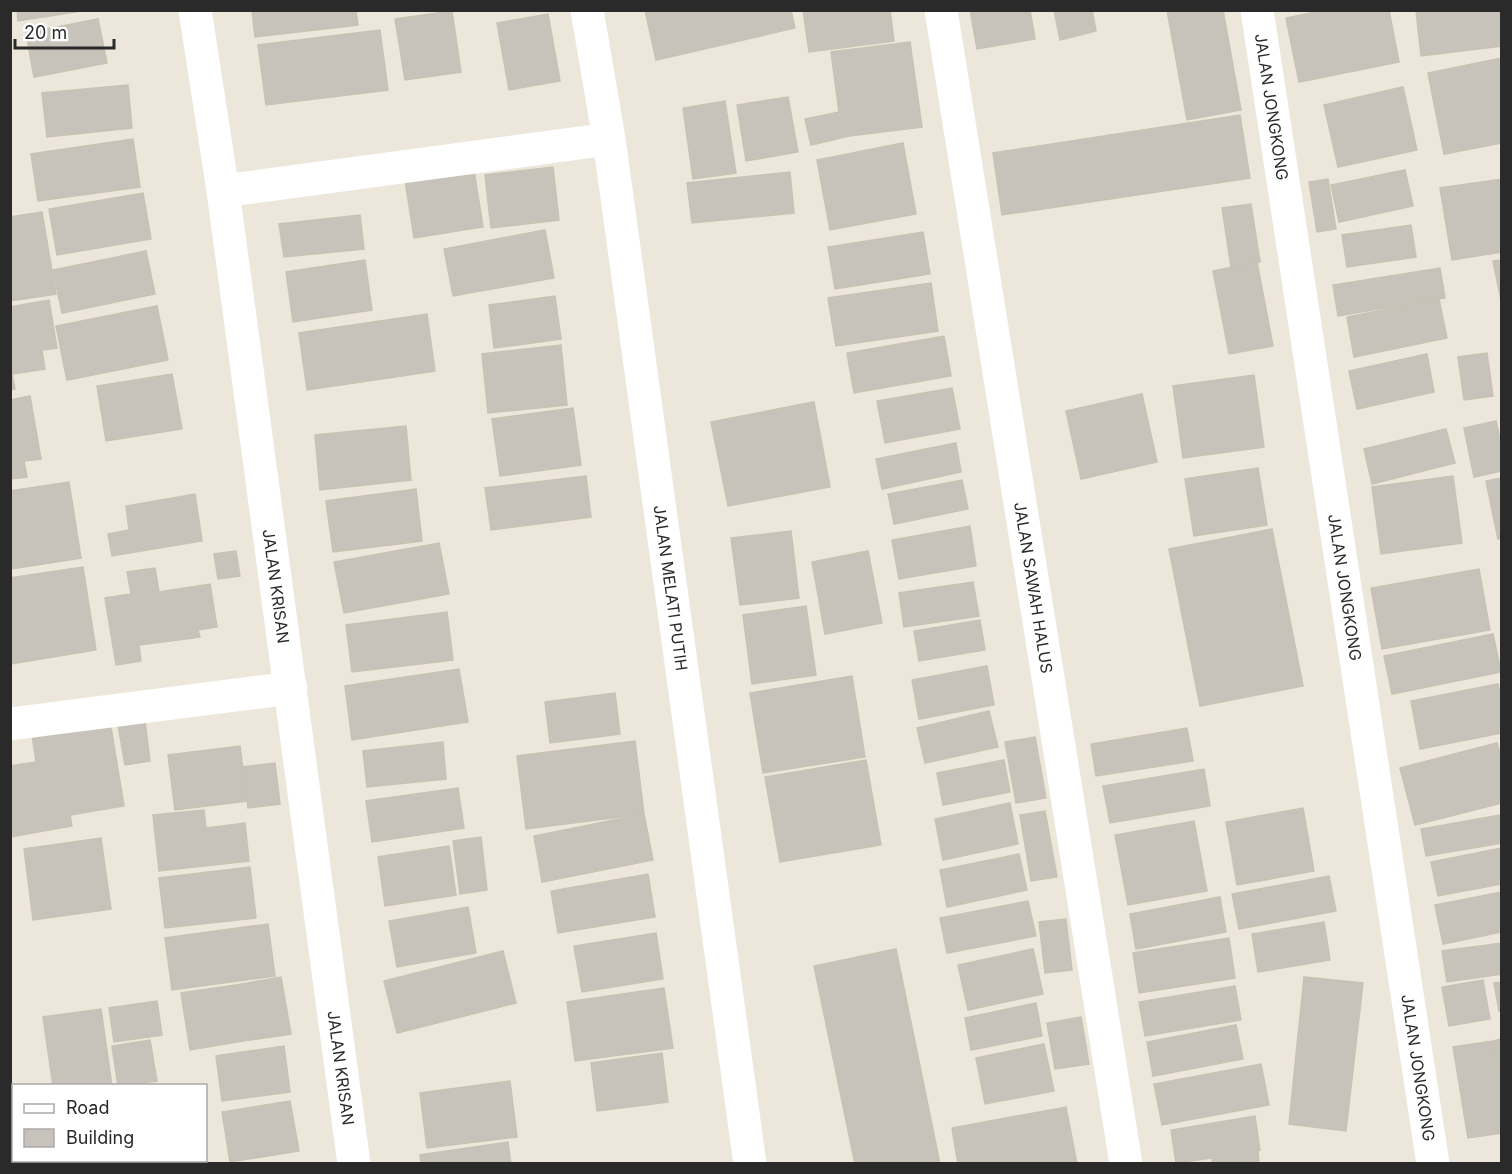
<svg xmlns="http://www.w3.org/2000/svg" width="1512" height="1174" viewBox="0 0 1512 1174" font-family="Inter,sans-serif">
<style>
.building{fill:#c8c3ba;stroke:#c8c2b4;stroke-width:1.5}
.lines{fill:none;stroke-linecap:round;stroke-linejoin:round}
.minor{stroke:#fff;stroke-width:33}
.labels{text-anchor:middle;dominant-baseline:central;stroke-width:6;stroke-linejoin:round;paint-order:stroke}
.street-label{font-size:16px;fill:#2a2a2a;stroke:#fff}
</style>
<rect width="100%" height="100%" fill="#ede6da"/>
<g class="building">
<polygon points="17,10 88,10 18,21"/>
<polygon points="252,10 356,10 358,25 255,37"/>
<polygon points="645,10 791,10 795,28 656,60"/>
<polygon points="803,10 890,10 894,41 809,52"/>
<polygon points="970,10 1030,10 1035,39 977,49"/>
<polygon points="1054,10 1092,10 1096,31 1060,40"/>
<polygon points="1167,10 1223,10 1241,110 1187,120"/>
<polygon points="1325,10 1389,10 1399,62 1299,82 1286,18"/>
<polygon points="1416,10 1502,10 1502,46 1421,56"/>
<polygon points="452,11 461,72 405,80 395,19"/>
<polygon points="548,14 560,81 509,90 497,23"/>
<polygon points="98,19 107,63 34,77 26,33"/>
<polygon points="380,30 388,90 266,105 258,45"/>
<polygon points="910,42 922,127 849,136 811,145 805,119 839,112 831,52"/>
<polygon points="1502,58 1502,143 1444,154 1428,73"/>
<polygon points="128,85 132,128 47,137 42,93"/>
<polygon points="1403,87 1417,150 1338,167 1324,105"/>
<polygon points="788,97 798,152 746,161 737,105"/>
<polygon points="725,101 736,173 693,179 683,108"/>
<polygon points="1240,115 1250,178 1002,215 993,153"/>
<polygon points="133,139 140,187 38,201 31,154"/>
<polygon points="903,143 916,214 830,230 817,160"/>
<polygon points="553,167 559,220 491,228 485,175"/>
<polygon points="474,170 483,227 414,238 405,180"/>
<polygon points="1405,170 1413,206 1339,222 1331,185"/>
<polygon points="790,172 794,213 692,223 687,183"/>
<polygon points="1328,179 1336,229 1317,232 1309,182"/>
<polygon points="1502,179 1502,252 1452,260 1440,188"/>
<polygon points="143,193 151,239 57,255 49,209"/>
<polygon points="1251,204 1260,262 1231,267 1222,208"/>
<polygon points="42,212 56,294 10,301 10,217"/>
<polygon points="360,215 364,249 284,257 279,224"/>
<polygon points="1411,225 1416,257 1347,267 1342,235"/>
<polygon points="545,230 554,278 453,296 444,249"/>
<polygon points="923,232 930,274 835,289 828,247"/>
<polygon points="146,251 155,294 62,313 53,270"/>
<polygon points="365,260 372,310 293,322 286,272"/>
<polygon points="1502,260 1502,305 1493,261"/>
<polygon points="1257,262 1273,346 1229,354 1213,271"/>
<polygon points="1440,268 1445,298 1338,316 1333,285"/>
<polygon points="931,283 938,331 836,346 828,298"/>
<polygon points="555,296 561,339 494,348 489,305"/>
<polygon points="1439,299 1447,338 1354,357 1347,317"/>
<polygon points="49,300 57,348 42,350 45,369 12,374 15,389 10,390 10,307"/>
<polygon points="157,306 168,360 67,380 56,326"/>
<polygon points="427,314 435,371 307,390 299,333"/>
<polygon points="944,336 951,376 854,393 847,353"/>
<polygon points="561,345 567,405 488,413 482,354"/>
<polygon points="1487,353 1493,396 1464,400 1458,357"/>
<polygon points="1427,354 1434,392 1357,409 1349,371"/>
<polygon points="172,374 182,429 106,441 97,386"/>
<polygon points="1254,375 1264,447 1183,458 1173,386"/>
<polygon points="952,388 960,429 885,443 877,401"/>
<polygon points="1142,394 1157,462 1081,479 1066,411"/>
<polygon points="30,396 41,459 24,461 27,477 10,479 10,400"/>
<polygon points="814,402 830,487 728,506 711,422"/>
<polygon points="573,408 581,465 500,476 492,419"/>
<polygon points="1496,421 1502,448 1502,471 1474,477 1464,428"/>
<polygon points="406,426 411,480 320,490 315,435"/>
<polygon points="1446,429 1455,463 1372,484 1364,449"/>
<polygon points="956,443 961,472 882,489 876,459"/>
<polygon points="1258,468 1267,525 1194,536 1185,479"/>
<polygon points="586,476 591,517 491,530 485,488"/>
<polygon points="1453,476 1462,543 1381,554 1372,487"/>
<polygon points="1502,478 1502,538 1498,539 1486,481"/>
<polygon points="962,480 968,509 894,524 888,494"/>
<polygon points="69,482 81,558 10,569 10,491"/>
<polygon points="416,489 422,541 333,552 326,501"/>
<polygon points="195,494 202,541 112,556 108,534 129,530 126,506"/>
<polygon points="970,526 976,566 899,579 892,540"/>
<polygon points="1272,529 1303,686 1200,706 1169,549"/>
<polygon points="791,531 799,598 740,605 731,538"/>
<polygon points="439,543 449,594 344,613 334,562"/>
<polygon points="236,551 240,576 218,579 214,554"/>
<polygon points="868,551 882,623 825,634 812,562"/>
<polygon points="83,567 96,650 10,664 10,578"/>
<polygon points="155,568 159,592 210,584 217,627 198,630 200,637 139,645 141,661 116,665 105,598 131,594 127,572"/>
<polygon points="1479,569 1490,630 1382,649 1371,588"/>
<polygon points="973,582 979,616 904,627 899,593"/>
<polygon points="806,606 816,675 752,684 743,615"/>
<polygon points="447,612 453,660 352,672 346,625"/>
<polygon points="980,620 985,650 919,661 914,631"/>
<polygon points="1493,634 1501,672 1392,694 1384,656"/>
<polygon points="987,666 994,705 919,719 912,680"/>
<polygon points="459,669 468,722 352,740 345,686"/>
<polygon points="852,676 865,757 763,773 750,693"/>
<polygon points="1498,684 1502,705 1502,733 1420,749 1411,701"/>
<polygon points="615,693 620,734 550,743 545,702"/>
<polygon points="989,711 998,747 925,763 917,728"/>
<polygon points="109,715 124,806 70,815 72,826 10,837 10,766 36,762 31,728"/>
<polygon points="145,721 150,761 125,765 118,725"/>
<polygon points="1187,728 1193,761 1096,776 1091,744"/>
<polygon points="1035,737 1046,798 1016,803 1005,742"/>
<polygon points="635,741 644,814 526,829 517,756"/>
<polygon points="443,742 446,779 367,787 363,751"/>
<polygon points="1497,743 1502,760 1502,803 1415,825 1400,768"/>
<polygon points="240,746 247,801 175,810 168,755"/>
<polygon points="866,760 881,845 780,862 765,777"/>
<polygon points="1004,760 1010,792 943,805 937,773"/>
<polygon points="275,763 280,804 248,808 243,767"/>
<polygon points="1204,769 1210,806 1110,823 1103,786"/>
<polygon points="458,788 464,828 372,842 366,801"/>
<polygon points="1010,803 1018,844 943,860 935,819"/>
<polygon points="1303,808 1314,871 1237,885 1226,822"/>
<polygon points="204,810 206,828 245,823 249,861 159,871 153,815"/>
<polygon points="1045,811 1057,877 1031,881 1020,815"/>
<polygon points="644,814 653,860 542,882 534,836"/>
<polygon points="1501,815 1502,843 1426,856 1421,829"/>
<polygon points="1194,821 1207,891 1128,905 1115,835"/>
<polygon points="481,837 487,890 460,894 453,841"/>
<polygon points="101,838 111,909 33,920 24,849"/>
<polygon points="449,846 456,895 385,906 378,857"/>
<polygon points="1502,848 1502,884 1438,896 1431,862"/>
<polygon points="1019,854 1027,890 947,907 940,870"/>
<polygon points="250,867 256,918 165,928 159,878"/>
<polygon points="648,874 655,917 558,933 551,891"/>
<polygon points="1329,876 1336,911 1239,929 1232,894"/>
<polygon points="1502,892 1502,932 1443,944 1435,905"/>
<polygon points="1220,897 1226,932 1136,949 1130,914"/>
<polygon points="1028,901 1036,936 947,953 940,918"/>
<polygon points="468,907 476,953 397,967 389,921"/>
<polygon points="1066,919 1072,970 1045,973 1039,922"/>
<polygon points="1324,922 1330,960 1258,972 1252,934"/>
<polygon points="268,924 275,976 172,990 165,938"/>
<polygon points="656,933 663,979 582,992 574,946"/>
<polygon points="1229,938 1235,978 1139,993 1133,953"/>
<polygon points="1502,943 1502,974 1447,982 1442,951"/>
<polygon points="896,949 940,1164 855,1164 814,966"/>
<polygon points="1033,949 1043,994 968,1010 958,965"/>
<polygon points="503,951 516,1003 397,1033 384,981"/>
<polygon points="281,977 291,1034 250,1040 242,984"/>
<polygon points="1304,977 1363,983 1346,1131 1289,1124"/>
<polygon points="1483,980 1490,1019 1449,1026 1442,987"/>
<polygon points="1502,982 1502,1011 1499,1011 1494,983"/>
<polygon points="242,984 250,1040 190,1050 181,993"/>
<polygon points="1235,986 1241,1020 1145,1036 1139,1002"/>
<polygon points="664,988 673,1048 575,1061 567,1002"/>
<polygon points="157,1001 162,1035 114,1042 109,1008"/>
<polygon points="1036,1003 1042,1036 971,1050 965,1018"/>
<polygon points="101,1009 112,1086 53,1086 43,1017"/>
<polygon points="1081,1017 1089,1064 1055,1069 1047,1023"/>
<polygon points="1236,1025 1243,1059 1153,1076 1147,1042"/>
<polygon points="1502,1039 1502,1090 1493,1041"/>
<polygon points="150,1040 157,1081 118,1086 112,1046"/>
<polygon points="1493,1041 1502,1090 1502,1133 1468,1138 1453,1047"/>
<polygon points="1044,1044 1054,1091 985,1104 976,1058"/>
<polygon points="284,1046 290,1092 222,1101 216,1056"/>
<polygon points="662,1053 668,1102 597,1111 591,1063"/>
<polygon points="1261,1064 1269,1105 1162,1125 1154,1084"/>
<polygon points="510,1081 517,1137 427,1148 420,1093"/>
<polygon points="290,1101 299,1151 230,1162 222,1112"/>
<polygon points="1066,1107 1077,1164 958,1164 952,1128"/>
<polygon points="1255,1116 1260,1150 1258,1150 1259,1164 1212,1164 1212,1158 1176,1163 1171,1130"/>
<polygon points="508,1142 511,1164 421,1164 420,1155"/>
<polygon points="74,1160 189,1160 190,1164 75,1164"/>
</g>
<g class="lines">
<g class="minor">
<path id="s1" d="M195,10l28,181 131,973"/>
<path id="s2" d="M587,10l22,129 141,1025"/>
<path id="s3" d="M941,10l185,1154"/>
<path id="s4" d="M1257,10l176,1154"/>
<polyline points="223,191 609,139"/>
<polyline points="10,724 291,688"/>
</g>
</g>
<g class="labels">
<g class="street-label">
<text stroke="none"><textPath href="#s4" startOffset="98">JALAN JONGKONG</textPath></text>
<text stroke="none"><textPath href="#s1" startOffset="582">JALAN KRISAN</textPath></text>
<text stroke="none"><textPath href="#s2" startOffset="584">JALAN MELATI PUTIH</textPath></text>
<text stroke="none"><textPath href="#s3" startOffset="585">JALAN SAWAH HALUS</textPath></text>
<text stroke="none"><textPath href="#s4" startOffset="584">JALAN JONGKONG</textPath></text>
<text stroke="none"><textPath href="#s4" startOffset="1070">JALAN JONGKONG</textPath></text>
<text stroke="none"><textPath href="#s1" startOffset="1068">JALAN KRISAN</textPath></text>
</g>
</g>
<rect width="1512" height="1174" fill="none" stroke="#2a2a2a" stroke-width="24"/>
<rect x="12" y="1084" width="195" height="78" fill="#ffffff" stroke="#aaaaaa" stroke-width="1.5"/>
<rect x="24" y="1104" width="30" height="9" fill="#ffffff" stroke="#aaaaaa" stroke-width="1.5"/>
<text x="66" y="1114" font-size="18" fill="#2a2a2a">Road</text>
<rect x="24" y="1129" width="30" height="18" fill="#c8c3ba" stroke="#aaaaaa" stroke-width="1.5"/>
<text x="66" y="1144" font-size="18" fill="#2a2a2a">Building</text>
<path d="M15 39v9h99v-9" fill="none" stroke="#2a2a2a" stroke-width="3"/>
<text x="24" y="39" font-size="18" fill="#2a2a2a" stroke="#ffffff" stroke-width="4.5" paint-order="stroke">20 m</text>
</svg>
